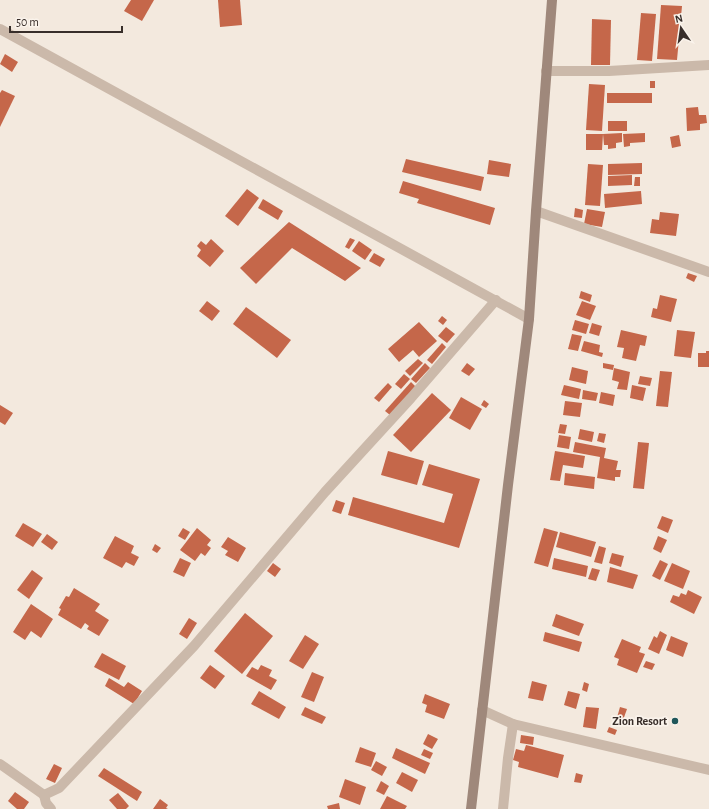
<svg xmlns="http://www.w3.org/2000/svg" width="709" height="809" viewBox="0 0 709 809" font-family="'Alegreya Sans',sans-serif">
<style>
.building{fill:#c5674a}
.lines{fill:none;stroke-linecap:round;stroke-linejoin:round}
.street{stroke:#cbb9aa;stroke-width:10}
.secondary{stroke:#9f887b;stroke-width:10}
.poi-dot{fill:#1f565a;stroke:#faf3eb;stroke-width:1.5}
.labels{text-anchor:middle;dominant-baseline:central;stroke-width:3.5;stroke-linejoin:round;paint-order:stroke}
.poi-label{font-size:12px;font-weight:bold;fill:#382e2a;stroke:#faf3eb;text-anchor:end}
</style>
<rect width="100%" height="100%" fill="#f3e9de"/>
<g class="building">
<polygon points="131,0 154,0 142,21 124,11"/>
<polygon points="218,0 240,0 242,25 220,27"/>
<polygon points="661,5 682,6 677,60 657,59"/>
<polygon points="641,13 656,14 652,61 637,60"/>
<polygon points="592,19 611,20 610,65 591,65"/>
<polygon points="5,54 18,62 12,72 0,64"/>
<rect x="650" y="81" width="5" height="7"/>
<polygon points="589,84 605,85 602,131 586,130"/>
<polygon points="2,90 15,96 0,127 0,93"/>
<rect x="607" y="93" width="45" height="10"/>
<polygon points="698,107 699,115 706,115 707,123 700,124 700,130 687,131 686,108"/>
<rect x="608" y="121" width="19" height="10"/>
<polygon points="622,133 622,142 616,143 616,148 608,149 608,145 604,145 603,134"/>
<polygon points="645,133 645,142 630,143 630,146 624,147 623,134"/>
<polygon points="586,134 603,134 602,150 586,150"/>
<polygon points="679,135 681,146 672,148 670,137"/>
<polygon points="406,159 484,177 481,191 402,172"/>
<polygon points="489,160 511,164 509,177 487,174"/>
<polygon points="642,163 642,174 608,175 608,164"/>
<polygon points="588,164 603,165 600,206 585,205"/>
<polygon points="632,175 632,185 608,186 608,176"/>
<polygon points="635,177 640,177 640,186 634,186"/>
<polygon points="403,181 495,208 490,225 417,203 419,199 399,193"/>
<polygon points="247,189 259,198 238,226 225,216"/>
<polygon points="641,191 642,204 605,208 604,194"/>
<polygon points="263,199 283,211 278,220 258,208"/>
<polygon points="575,208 583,210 582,218 574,217"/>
<polygon points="587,209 605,212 602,227 584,224"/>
<polygon points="660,212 679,214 676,236 650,233 652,219 659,220"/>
<polygon points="289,222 361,268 345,281 292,248 256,284 240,268"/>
<polygon points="350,238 355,240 349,249 345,247"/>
<polygon points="211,239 224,251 210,267 197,256 201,250 197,246 201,241 206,245"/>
<polygon points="359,241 372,250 365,260 352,251"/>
<polygon points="374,253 385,259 380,267 369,261"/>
<polygon points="688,273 697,276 694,282 686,278"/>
<polygon points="581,291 592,295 590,302 579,298"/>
<polygon points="660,295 677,299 671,322 651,317 653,308 657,309"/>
<polygon points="207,301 220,311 212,321 199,311"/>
<polygon points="582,301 596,306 590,320 576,315"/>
<polygon points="246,307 291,340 277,358 233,324"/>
<polygon points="442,316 447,320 443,325 438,321"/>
<polygon points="575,320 589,324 586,334 572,330"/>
<polygon points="419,322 437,341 419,357 413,350 399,362 388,349"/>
<polygon points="592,323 602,326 599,336 589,333"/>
<polygon points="446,327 455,334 447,343 438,336"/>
<polygon points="621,330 647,336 645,346 640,345 636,361 622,358 624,348 617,347"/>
<polygon points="677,330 695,332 691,358 674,356"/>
<polygon points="572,334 582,336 578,351 568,349"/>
<polygon points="584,341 600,345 599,352 603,353 602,357 581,351"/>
<polygon points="442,343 446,347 432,364 427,360"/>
<polygon points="706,351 709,351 709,367 698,367 698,353 706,353"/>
<polygon points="418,359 423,363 410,376 405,371"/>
<polygon points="425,363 430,368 416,383 411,379"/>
<polygon points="467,363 475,369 469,376 461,371"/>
<polygon points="603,363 614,365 613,370 603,368"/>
<polygon points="572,367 588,371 586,384 569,380"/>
<polygon points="614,368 630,372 627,390 617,389 619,382 612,380"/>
<polygon points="660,371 672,372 668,407 656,406"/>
<polygon points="404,374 410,379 401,389 395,384"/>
<polygon points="640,376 652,378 650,386 638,384"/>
<polygon points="411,382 416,387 390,415 385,411"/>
<polygon points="388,383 392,387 379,402 374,398"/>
<polygon points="564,385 581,389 579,399 561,395"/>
<polygon points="632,385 646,388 643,401 630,398"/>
<polygon points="583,390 598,393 596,401 582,399"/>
<polygon points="601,392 615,395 613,406 599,403"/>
<polygon points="432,393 451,410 411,452 393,435"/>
<polygon points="461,397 482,409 470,430 449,418"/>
<polygon points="484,400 489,404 486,408 481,405"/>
<polygon points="565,401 582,403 580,417 563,415"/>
<polygon points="0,405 13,413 5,425 0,422"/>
<polygon points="560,424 567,425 565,434 558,433"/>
<polygon points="580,429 594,432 592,442 578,439"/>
<polygon points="599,433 606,434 604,443 597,441"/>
<polygon points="559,435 571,437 569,449 557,447"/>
<polygon points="575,442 606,448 604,458 618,461 616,470 621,470 620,477 615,477 615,481 597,478 600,457 573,452"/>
<polygon points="638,442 649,443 644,489 633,488"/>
<polygon points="388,451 424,461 417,485 381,475"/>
<polygon points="555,451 585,456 583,468 563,465 560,481 550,480"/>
<polygon points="429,464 480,479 459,548 348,515 353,497 444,523 453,494 422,485"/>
<polygon points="565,473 595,477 594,489 564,485"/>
<polygon points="336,500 345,503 341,514 332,511"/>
<polygon points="662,516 673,520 668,533 657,528"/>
<polygon points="23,523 42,534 33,547 15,536"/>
<polygon points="183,528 190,532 185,540 178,536"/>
<polygon points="197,528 211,540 207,545 211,548 205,556 201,553 195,561 180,550"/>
<polygon points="544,528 558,532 548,567 534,563"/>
<polygon points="560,532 596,542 591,557 556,547"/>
<polygon points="47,534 58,542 52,550 41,542"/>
<polygon points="115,536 134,546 131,553 139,557 134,566 126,562 122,568 103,558"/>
<polygon points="658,536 667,540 661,553 653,549"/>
<polygon points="228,537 246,548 238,562 225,555 228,551 221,547"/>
<polygon points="155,544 161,548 157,553 152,550"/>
<polygon points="599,546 606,548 602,564 594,562"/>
<polygon points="612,553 624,556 621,567 609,563"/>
<polygon points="180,558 191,563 184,577 173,572"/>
<polygon points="554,558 588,566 586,577 552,569"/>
<polygon points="660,560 668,564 660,580 652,576"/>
<polygon points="273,563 281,569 275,577 267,571"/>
<polygon points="672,563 690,571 683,589 664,581"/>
<polygon points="610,567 638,575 633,589 607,582"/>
<polygon points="592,568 600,570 596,581 588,579"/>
<polygon points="32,570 43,578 29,599 17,590"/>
<polygon points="74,588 100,604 95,611 109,620 99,636 87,629 89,626 85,623 81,629 58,615 61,609 59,608 66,596 69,597"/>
<polygon points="688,590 702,597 694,614 670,602 673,595 679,597 681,593 686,595"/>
<polygon points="31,604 53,619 41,638 31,631 25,640 13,632"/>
<polygon points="245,613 273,636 242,674 214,651"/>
<polygon points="556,614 584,624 579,636 552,626"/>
<polygon points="189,618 197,623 187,639 179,634"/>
<polygon points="660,631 667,635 659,654 648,649 654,636 657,638"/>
<polygon points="545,632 582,642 579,652 543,641"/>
<polygon points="305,635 319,644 303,669 289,661"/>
<polygon points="671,636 688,643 683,657 666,650"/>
<polygon points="622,639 641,647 639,652 645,654 637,673 617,665 619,659 614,657"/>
<polygon points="102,653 126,666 119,680 94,667"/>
<polygon points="646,661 655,664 652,670 643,667"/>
<polygon points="210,665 225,676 215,689 200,678"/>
<polygon points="261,665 272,670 269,676 277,680 271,690 246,676 252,667 258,670"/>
<polygon points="312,672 324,677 314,702 301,697"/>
<polygon points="109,678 124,687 128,682 142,691 134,704 105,686"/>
<polygon points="532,681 547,685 543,701 528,698"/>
<polygon points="584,682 589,684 587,692 582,690"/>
<polygon points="259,691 286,707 279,719 251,704"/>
<polygon points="568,691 580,694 576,709 564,705"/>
<polygon points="425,694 450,704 444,719 425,712 427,705 422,703"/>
<polygon points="305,707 326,717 322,724 301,715"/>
<polygon points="586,707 599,708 596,729 583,727"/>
<polygon points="620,707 627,709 622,723 616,721"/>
<polygon points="609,727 617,730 615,735 607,732"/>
<polygon points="428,734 438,739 432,749 423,744"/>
<polygon points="521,735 534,737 533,745 520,743"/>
<polygon points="526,745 564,755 558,778 518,767 519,762 513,760 516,749 524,751"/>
<polygon points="360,747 376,753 371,767 355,762"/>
<polygon points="396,748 430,763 425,774 392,758"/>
<polygon points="424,749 433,753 430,759 421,755"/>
<polygon points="376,761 387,767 382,776 371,770"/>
<polygon points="54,764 62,768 55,783 46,779"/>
<polygon points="104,768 142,792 137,801 98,776"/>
<polygon points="402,772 418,780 412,792 396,783"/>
<polygon points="576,773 583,775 581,783 574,782"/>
<polygon points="345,779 366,787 360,805 339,797"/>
<polygon points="381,781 389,786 384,795 376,791"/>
<polygon points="15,792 29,802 24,809 17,809 8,801"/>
<polygon points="118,793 129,806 126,809 117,809 109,800"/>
<polygon points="387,796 407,806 405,809 380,809"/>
<polygon points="160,799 168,805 166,808 168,809 153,809"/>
<polygon points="339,803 340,809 328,809 327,806"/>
</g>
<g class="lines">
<g class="street">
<polyline points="0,29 529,319"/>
<polyline points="546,71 609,71 709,65"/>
<polyline points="536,211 709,272"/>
<polyline points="482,710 513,724 709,770"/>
<polyline points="0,764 44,795 59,788 194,646 325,492 411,398 496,300"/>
<polyline points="44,795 46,803 51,809"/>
<polyline points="503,809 508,758 513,724"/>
</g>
<polyline class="secondary" points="471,809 508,485 529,319 536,211 552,0"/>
</g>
<circle class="poi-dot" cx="675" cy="721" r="4"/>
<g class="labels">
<g class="poi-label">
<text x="667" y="721">Zion Resort</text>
</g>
</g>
<g transform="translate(681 28) rotate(347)" stroke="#faf3eb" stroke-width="3" paint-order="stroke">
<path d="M0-3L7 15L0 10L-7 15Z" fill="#382e2a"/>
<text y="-6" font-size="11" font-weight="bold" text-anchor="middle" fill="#382e2a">N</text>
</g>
<path d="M10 26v6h112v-6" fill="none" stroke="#382e2a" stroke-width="2"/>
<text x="16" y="26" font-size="12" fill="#382e2a" stroke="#faf3eb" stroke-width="3" paint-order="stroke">50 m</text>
</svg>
